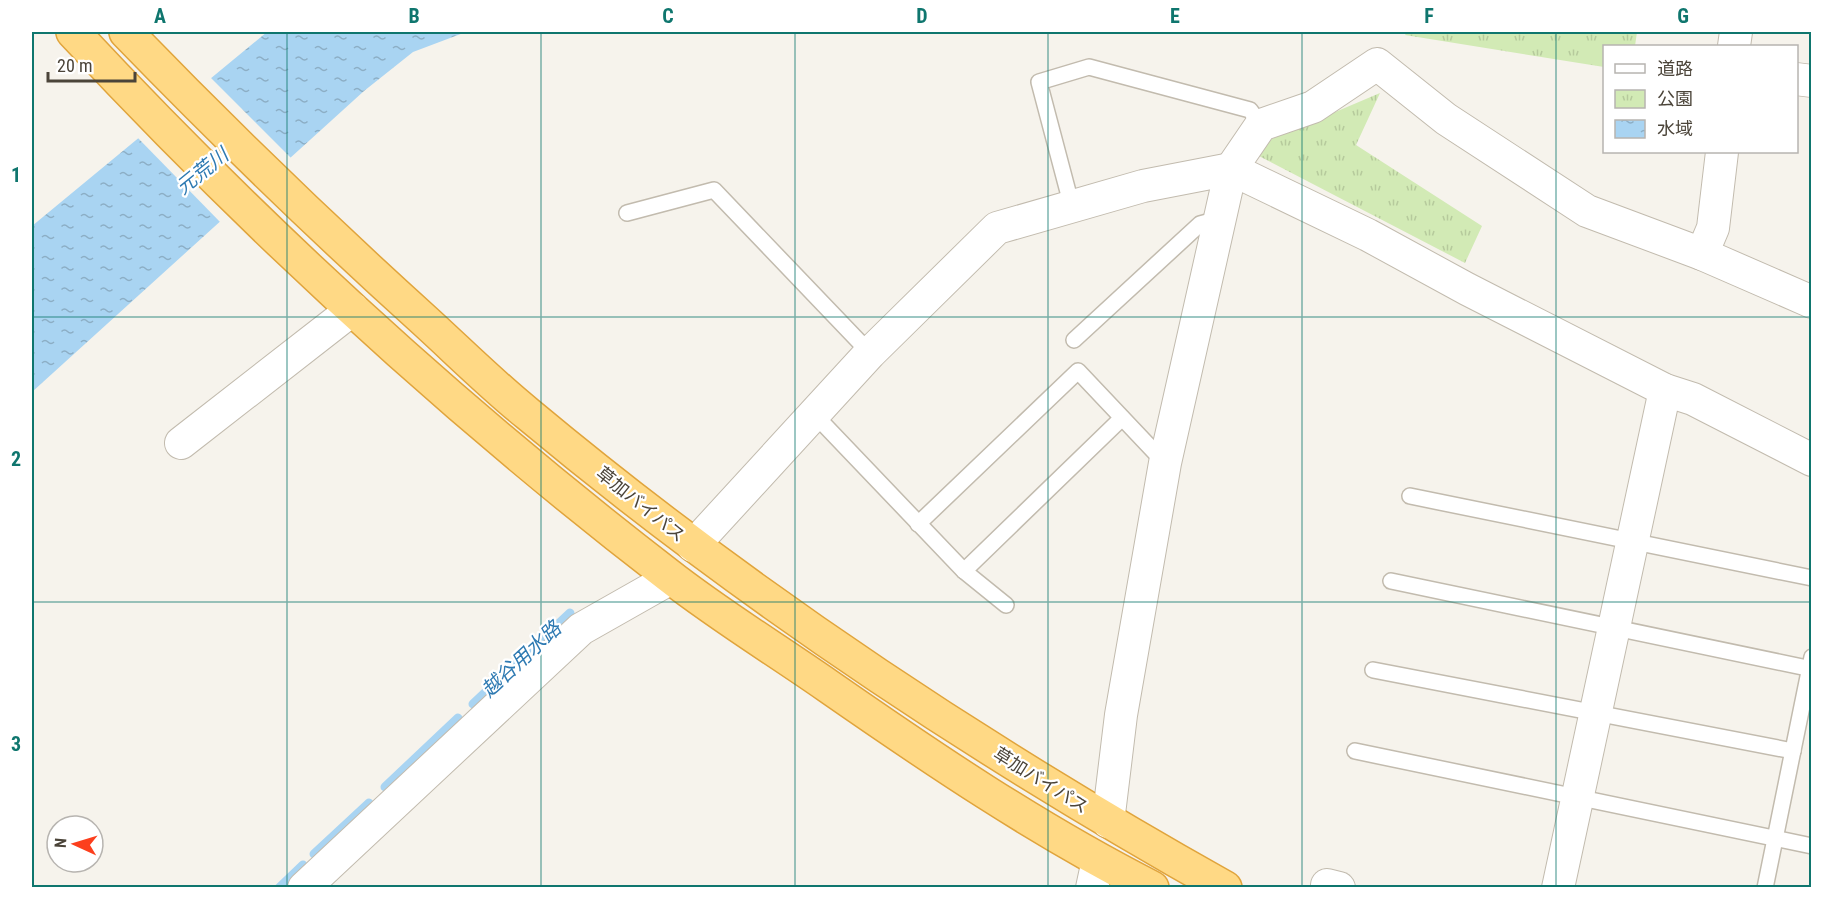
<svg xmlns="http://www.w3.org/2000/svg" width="1843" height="919" viewBox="0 0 1843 919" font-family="'Roboto Condensed','Noto Sans JP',sans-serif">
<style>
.park{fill:url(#park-tufts)}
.water{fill:url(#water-ripples)}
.pier{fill:#f6f3ec}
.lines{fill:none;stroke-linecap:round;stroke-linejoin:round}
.stream{stroke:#a9d4f2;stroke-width:9}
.service-casing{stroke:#c2bbae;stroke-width:18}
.minor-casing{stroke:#c2bbae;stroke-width:34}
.trunk-casing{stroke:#e0a43c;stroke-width:36}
.service{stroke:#fff;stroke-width:15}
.minor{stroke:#fff;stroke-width:32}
.trunk{stroke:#ffd985;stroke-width:33}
.grid{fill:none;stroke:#0f766e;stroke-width:1.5;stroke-opacity:0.55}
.labels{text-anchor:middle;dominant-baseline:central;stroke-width:4.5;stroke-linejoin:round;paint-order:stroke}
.street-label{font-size:18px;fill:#4b4439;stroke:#fff}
.water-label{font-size:20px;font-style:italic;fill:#2e7ab2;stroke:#fff}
.neatline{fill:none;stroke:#0f766e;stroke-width:2}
.grid-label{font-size:20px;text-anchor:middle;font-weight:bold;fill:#0f766e}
</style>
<defs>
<pattern id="park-tufts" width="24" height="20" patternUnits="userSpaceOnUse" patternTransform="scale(1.5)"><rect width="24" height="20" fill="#d2eab5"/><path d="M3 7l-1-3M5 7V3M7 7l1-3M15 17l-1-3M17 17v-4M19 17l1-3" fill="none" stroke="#b6ca9c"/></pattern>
<pattern id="water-ripples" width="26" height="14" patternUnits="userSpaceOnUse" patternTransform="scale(1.5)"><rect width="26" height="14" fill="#a9d4f2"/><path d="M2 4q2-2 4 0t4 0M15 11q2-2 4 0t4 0" fill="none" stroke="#8caec5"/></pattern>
</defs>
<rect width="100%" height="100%" fill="#f6f3ec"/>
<g class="park">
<polygon points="1407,32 1637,32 1635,46 1604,46 1604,67 1405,35"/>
<polygon points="1380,93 1356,145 1482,226 1465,263 1257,155 1267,141"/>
</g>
<polygon class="water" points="267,32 466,32 413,52 364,91 32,392 32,226"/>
<polygon class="pier" points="209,76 293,160 222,224 136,136"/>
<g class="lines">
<g class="stream">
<polyline points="473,704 570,613"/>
<polyline points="385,787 458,718"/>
<polyline points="314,854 369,803"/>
<polyline points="279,888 303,865"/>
</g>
<g class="service-casing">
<g id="service">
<polyline points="1072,207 1039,82 1089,67 1250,110 1261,125"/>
<polyline points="627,213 714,190 870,353"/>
<polyline points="1074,340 1200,224 1222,218"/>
<polyline points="814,414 964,571 1006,605"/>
<polyline points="1410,496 1812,578"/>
<polyline points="918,524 1078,371 1165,463"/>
<polyline points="964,571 1122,418"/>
<polyline points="1391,581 1812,669"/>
<polyline points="1373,670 1793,751"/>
<polyline points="1355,751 1812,846"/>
<polyline points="1765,888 1812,657"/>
</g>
</g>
<g class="minor-casing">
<g id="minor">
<polyline points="1734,46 1736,32"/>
<polyline points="1796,79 1812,81"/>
<polyline points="1702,254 1713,228 1722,152"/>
<polyline points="181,443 353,309"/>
<polyline points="693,546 870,353 997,228 1143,186 1231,169 1368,235 1467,289 1665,390 1693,399 1812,460"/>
<polyline points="1108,822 1121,715 1165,463 1231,169 1261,125 1313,107 1377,64 1446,119 1587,211 1702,254 1812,302"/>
<polyline points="1327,885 1339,888"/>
<polyline points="304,888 581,629 671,578"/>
<polyline points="1092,888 1098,860"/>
<polyline points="1558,888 1665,390"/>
</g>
</g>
<g class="trunk-casing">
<g id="trunk">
<path d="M73,32c183,196 382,379 595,543 51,40 107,74 160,111 105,73 210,144 324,202"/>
<path d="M126,32c96,99 195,195 298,288 34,31 68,65 104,94 217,181 451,336 697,474"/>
</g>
</g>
<use href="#service" class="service"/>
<use href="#minor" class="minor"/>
<use href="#trunk" class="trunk"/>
</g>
<path class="grid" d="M287,32v856M541,32v856M795,32v856M1048,32v856M1302,32v856M1556,32v856M32,317h1780M32,602h1780"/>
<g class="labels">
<g class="street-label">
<text transform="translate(641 504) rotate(39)">草加バイパス</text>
<text transform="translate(1041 780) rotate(32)">草加バイパス</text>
</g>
<g class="water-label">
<text transform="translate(202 171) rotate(-39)">元荒川</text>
<text transform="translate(521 659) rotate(-43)">越谷用水路</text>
</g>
</g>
<rect width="1843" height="919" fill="none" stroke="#ffffff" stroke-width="66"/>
<rect x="1603" y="45" width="195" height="108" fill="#ffffff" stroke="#b7b4b0" stroke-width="1.5"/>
<rect x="1615" y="64" width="30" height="9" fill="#ffffff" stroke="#b7b4b0" stroke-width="1.5"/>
<text x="1657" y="75" font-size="18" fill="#4b4439">道路</text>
<rect x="1615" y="90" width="30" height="18" fill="url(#park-tufts)" stroke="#b7b4b0" stroke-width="1.5"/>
<text x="1657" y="105" font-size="18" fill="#4b4439">公園</text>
<rect x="1615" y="120" width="30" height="18" fill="url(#water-ripples)" stroke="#b7b4b0" stroke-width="1.5"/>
<text x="1657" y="135" font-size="18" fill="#4b4439">水域</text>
<g transform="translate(75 844) rotate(274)"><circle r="28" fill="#ffffff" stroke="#b7b4b0" stroke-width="1.5"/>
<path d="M0-4.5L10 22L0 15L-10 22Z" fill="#fc3f1d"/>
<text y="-9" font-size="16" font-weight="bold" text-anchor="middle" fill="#4b4439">N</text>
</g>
<path d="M48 72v9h87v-9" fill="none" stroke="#4b4439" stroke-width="3"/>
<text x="57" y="72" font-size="18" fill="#4b4439" stroke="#ffffff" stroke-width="4.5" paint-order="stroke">20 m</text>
<rect x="33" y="33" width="1777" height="853" class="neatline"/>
<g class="grid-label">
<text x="160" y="23">A</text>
<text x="414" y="23">B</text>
<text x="668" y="23">C</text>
<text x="922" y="23">D</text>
<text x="1175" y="23">E</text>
<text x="1429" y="23">F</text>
<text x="1683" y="23">G</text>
<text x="16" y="182">1</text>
<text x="16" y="466">2</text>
<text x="16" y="751">3</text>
</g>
</svg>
